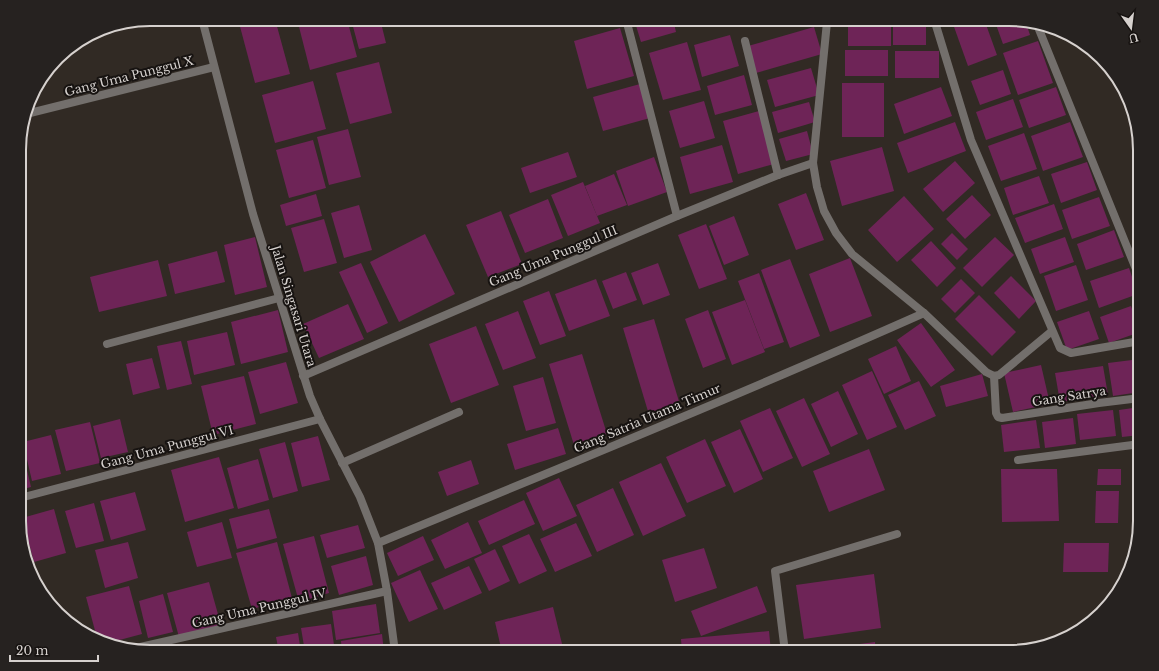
<svg xmlns="http://www.w3.org/2000/svg" width="1159" height="671" viewBox="0 0 1159 671" font-family="'Libre Baskerville',serif">
<style>
.building{fill:#6e2457}
.lines{fill:none;stroke-linecap:round;stroke-linejoin:round}
.street{stroke:#736f6c;stroke-width:8}
.labels{text-anchor:middle;dominant-baseline:central;stroke-width:4;stroke-linejoin:round;paint-order:stroke}
.street-label{font-size:12px;fill:#d6d1ce;stroke:#171311}
.rim{fill:none;stroke:#d6d1ce;stroke-width:2}
</style>
<rect width="100%" height="100%" fill="#312a24"/>
<g class="building">
<polygon points="238,19 275,19 290,74 255,83"/>
<polygon points="297,19 347,19 357,57 310,70"/>
<polygon points="351,19 380,19 386,43 359,49"/>
<polygon points="634,19 673,19 676,32 641,42"/>
<rect x="848" y="19" width="43" height="27"/>
<rect x="893" y="19" width="33" height="26"/>
<polygon points="967,19 984,19 997,55 968,66 953,24"/>
<polygon points="994,19 1009,19 1026,23 1030,35 1003,44"/>
<polygon points="814,27 822,54 756,73 748,46"/>
<polygon points="620,28 634,76 587,89 574,41"/>
<polygon points="730,35 739,66 702,77 694,45"/>
<polygon points="1038,41 1053,83 1018,95 1003,53"/>
<polygon points="687,42 701,90 663,100 649,53"/>
<rect x="845" y="50" width="43" height="26"/>
<rect x="895" y="51" width="44" height="27"/>
<polygon points="379,62 392,113 350,124 336,73"/>
<polygon points="811,68 819,95 775,107 767,80"/>
<polygon points="1003,70 1011,94 980,105 971,81"/>
<polygon points="744,75 752,105 715,115 707,86"/>
<polygon points="313,81 326,129 275,143 262,95"/>
<rect x="842" y="83" width="42" height="54"/>
<polygon points="640,84 650,118 603,131 593,97"/>
<polygon points="941,87 952,116 904,134 894,104"/>
<polygon points="1056,87 1066,115 1029,128 1019,100"/>
<polygon points="1013,99 1023,127 986,140 976,112"/>
<polygon points="704,101 715,138 680,148 669,111"/>
<polygon points="809,102 815,122 778,133 772,112"/>
<polygon points="759,111 774,164 738,174 723,121"/>
<polygon points="955,122 966,151 908,173 897,143"/>
<polygon points="1070,122 1083,157 1043,171 1031,136"/>
<polygon points="348,129 361,177 329,185 317,137"/>
<polygon points="807,131 813,154 786,161 779,139"/>
<polygon points="1024,133 1037,169 1001,181 988,146"/>
<polygon points="313,140 326,188 289,198 276,150"/>
<polygon points="722,145 733,182 690,194 680,157"/>
<polygon points="882,147 894,191 842,206 830,161"/>
<polygon points="568,152 577,177 530,193 521,168"/>
<polygon points="654,157 667,192 628,206 616,171"/>
<polygon points="955,161 975,183 943,212 923,189"/>
<polygon points="1087,162 1097,190 1061,203 1051,174"/>
<polygon points="614,174 627,205 597,216 585,186"/>
<polygon points="1039,176 1049,203 1013,215 1004,188"/>
<polygon points="583,182 600,223 568,236 551,195"/>
<polygon points="806,193 824,240 796,250 778,204"/>
<polygon points="316,194 322,216 286,226 280,205"/>
<polygon points="972,195 991,215 965,239 946,219"/>
<polygon points="904,196 934,229 897,262 868,230"/>
<polygon points="1099,197 1110,226 1072,239 1062,210"/>
<polygon points="548,199 563,238 525,253 509,215"/>
<polygon points="1054,204 1063,229 1025,243 1015,218"/>
<polygon points="359,205 372,250 344,258 331,213"/>
<polygon points="501,211 522,264 488,277 466,225"/>
<polygon points="734,216 749,255 724,265 709,226"/>
<polygon points="324,219 337,263 304,272 291,228"/>
<polygon points="706,224 727,279 699,289 678,235"/>
<polygon points="1114,230 1124,257 1086,270 1077,244"/>
<polygon points="952,233 968,249 957,260 941,244"/>
<polygon points="425,234 455,294 399,322 370,262"/>
<polygon points="255,237 267,287 235,295 224,245"/>
<polygon points="995,237 1014,255 982,287 963,268"/>
<polygon points="1065,237 1074,262 1040,274 1031,249"/>
<polygon points="931,241 956,268 937,287 911,260"/>
<polygon points="217,251 225,282 175,294 168,264"/>
<polygon points="850,258 872,316 830,332 809,274"/>
<polygon points="790,259 820,336 790,348 761,270"/>
<polygon points="158,260 167,296 99,312 90,277"/>
<polygon points="361,263 388,323 367,333 339,272"/>
<polygon points="658,263 670,295 643,305 631,273"/>
<polygon points="1076,265 1088,300 1056,311 1044,276"/>
<polygon points="1129,268 1138,294 1099,308 1090,281"/>
<polygon points="626,272 637,300 613,309 602,281"/>
<polygon points="759,273 784,342 764,349 738,281"/>
<polygon points="1011,276 1036,301 1019,319 994,293"/>
<polygon points="596,279 610,316 569,331 555,294"/>
<polygon points="961,279 975,293 955,313 941,299"/>
<polygon points="549,291 566,336 540,345 523,301"/>
<polygon points="979,295 1016,332 992,356 955,319"/>
<polygon points="745,300 765,352 732,365 712,312"/>
<polygon points="348,304 364,339 319,358 303,324"/>
<polygon points="1131,306 1140,332 1109,343 1100,317"/>
<polygon points="278,310 288,352 241,364 231,322"/>
<polygon points="708,310 726,359 703,368 685,319"/>
<polygon points="518,311 536,358 503,370 485,324"/>
<polygon points="1089,311 1099,339 1067,350 1057,322"/>
<polygon points="654,319 681,408 650,418 623,328"/>
<polygon points="921,323 955,370 931,387 897,340"/>
<polygon points="476,326 499,385 451,403 429,344"/>
<polygon points="227,332 235,365 194,375 187,341"/>
<polygon points="181,341 192,384 167,390 157,346"/>
<polygon points="896,346 911,381 884,394 868,359"/>
<polygon points="582,354 607,434 574,445 549,364"/>
<polygon points="152,358 160,388 133,395 126,364"/>
<polygon points="1140,359 1140,392 1113,396 1108,363"/>
<polygon points="286,362 298,403 260,414 248,372"/>
<polygon points="1041,365 1050,404 1013,412 1004,373"/>
<polygon points="1103,366 1108,395 1060,402 1055,373"/>
<polygon points="872,371 897,427 867,440 842,385"/>
<polygon points="982,374 988,396 946,407 940,386"/>
<polygon points="244,376 256,424 213,435 201,386"/>
<polygon points="543,377 556,423 526,431 513,386"/>
<polygon points="919,381 936,416 905,430 888,395"/>
<polygon points="838,391 858,434 831,447 811,404"/>
<polygon points="804,398 830,454 802,467 776,411"/>
<polygon points="1140,407 1140,435 1122,437 1119,410"/>
<polygon points="770,408 793,458 763,472 740,421"/>
<polygon points="1113,410 1116,436 1080,440 1077,414"/>
<polygon points="1073,418 1076,444 1045,448 1042,422"/>
<polygon points="120,419 128,452 101,458 93,426"/>
<polygon points="1036,420 1040,448 1004,452 1001,425"/>
<polygon points="90,422 100,463 66,471 55,430"/>
<polygon points="558,428 566,454 515,470 507,444"/>
<polygon points="740,429 763,479 734,493 711,442"/>
<polygon points="51,435 61,474 32,481 23,442"/>
<polygon points="318,436 330,480 302,487 291,443"/>
<polygon points="705,439 726,486 687,503 666,457"/>
<polygon points="285,442 298,491 273,498 259,449"/>
<polygon points="21,445 31,487 20,490 20,446"/>
<polygon points="869,449 885,490 829,512 813,471"/>
<polygon points="219,457 234,508 185,522 171,470"/>
<polygon points="258,459 269,500 238,509 227,468"/>
<polygon points="471,460 479,484 447,496 438,472"/>
<polygon points="661,463 686,516 643,536 619,482"/>
<polygon points="1001,469 1057,469 1059,521 1002,522"/>
<polygon points="1098,469 1121,469 1121,485 1097,485"/>
<polygon points="559,478 577,516 543,531 526,493"/>
<polygon points="613,488 634,535 597,552 576,505"/>
<polygon points="1096,491 1119,491 1118,523 1095,523"/>
<polygon points="135,492 146,530 111,540 100,501"/>
<polygon points="524,500 535,524 489,545 478,521"/>
<polygon points="1139,501 1140,501 1140,522 1136,521"/>
<polygon points="94,503 104,541 76,548 65,511"/>
<polygon points="54,509 66,553 34,562 22,518"/>
<polygon points="269,509 277,538 237,549 229,519"/>
<polygon points="222,522 232,558 197,567 187,532"/>
<polygon points="468,522 482,553 445,569 431,540"/>
<polygon points="576,523 592,556 555,572 540,539"/>
<polygon points="358,525 365,548 327,558 320,535"/>
<polygon points="529,534 547,571 519,584 502,546"/>
<polygon points="314,536 329,593 299,602 283,544"/>
<polygon points="423,536 434,560 398,576 387,553"/>
<polygon points="128,542 138,578 105,588 95,550"/>
<polygon points="277,542 292,598 252,609 236,553"/>
<polygon points="1064,543 1109,543 1108,572 1063,572"/>
<polygon points="704,548 717,588 675,602 662,560"/>
<polygon points="495,549 510,581 489,591 474,559"/>
<polygon points="366,556 373,585 339,595 331,566"/>
<polygon points="469,566 482,593 444,610 431,583"/>
<polygon points="420,570 438,609 409,622 391,583"/>
<polygon points="874,574 881,628 804,639 796,585"/>
<polygon points="39,578 44,597 41,594 36,579"/>
<polygon points="209,582 221,625 179,637 167,593"/>
<polygon points="129,586 142,634 112,642 97,638 86,597"/>
<polygon points="757,586 767,612 701,636 691,611"/>
<polygon points="163,594 173,632 148,638 139,601"/>
<polygon points="376,604 380,633 336,640 332,611"/>
<polygon points="553,607 564,652 502,652 495,622"/>
<polygon points="331,624 335,652 305,652 301,628"/>
<polygon points="769,631 771,652 682,652 681,639"/>
<polygon points="298,633 301,652 279,652 276,637"/>
<polygon points="382,634 384,652 342,652 341,641"/>
<polygon points="875,642 876,652 815,652 814,650"/>
</g>
<g class="lines">
<g class="street">
<polyline points="202,19 253,214 310,396 320,419 360,497 378,543 387,591 395,652"/>
<polyline points="626,19 677,216"/>
<polyline points="829,19 827,22 813,163 817,187 824,211 836,233 852,254 924,313 986,372 994,376 999,375 1052,331"/>
<polyline points="934,19 971,140 1060,348 1071,353 1140,341"/>
<polyline points="1038,27 1140,279"/>
<polyline points="745,41 778,175"/>
<polyline points="26,114 214,67"/>
<polyline points="107,344 279,298"/>
<polyline points="303,376 677,216 778,175 813,163"/>
<polyline points="994,376 996,413 998,417 1002,418 1099,403 1140,398"/>
<polyline points="1018,460 1140,444"/>
<polyline points="342,463 459,412"/>
<polyline points="20,498 320,419"/>
<path d="M378,543c182,-75 366,-150 546,-230"/>
<polyline points="136,648 387,591"/>
<polyline points="785,652 775,571 897,534"/>
</g>
</g>
<g class="labels">
<g class="street-label">
<text transform="translate(129 76) rotate(-14)">Gang Uma Punggul X</text>
<text transform="translate(553 256) rotate(-23)">Gang Uma Punggul III</text>
<text transform="translate(294 306) rotate(73)">Jalan Singasari Utara</text>
<text transform="translate(1069 396) rotate(-9)">Gang Satrya</text>
<text transform="translate(647 418) rotate(-23)">Gang Satria Utama Timur</text>
<text transform="translate(167 447) rotate(-15)">Gang Uma Punggul VI</text>
<text transform="translate(259 608) rotate(-13)">Gang Uma Punggul IV</text>
</g>
</g>
<path d="M0 0H1159V671H0ZM150 26H1009A124 124 0 0 1 1133 150V521A124 124 0 0 1 1009 645H150A124 124 0 0 1 26 521V150A124 124 0 0 1 150 26Z" fill="#262220" fill-rule="evenodd"/>
<path class="rim" d="M150 26H1009A124 124 0 0 1 1133 150V521A124 124 0 0 1 1009 645H150A124 124 0 0 1 26 521V150A124 124 0 0 1 150 26Z"/>
<g transform="translate(1131 28) rotate(166)" stroke="#171311" stroke-width="3" paint-order="stroke">
<path d="M0-3L7 15L0 10L-7 15Z" fill="#d6d1ce"/>
<text y="-6" font-size="11" font-weight="bold" text-anchor="middle" fill="#d6d1ce">U</text>
</g>
<path d="M10 655v6h88v-6" fill="none" stroke="#d6d1ce" stroke-width="2"/>
<text x="16" y="655" font-size="12" fill="#d6d1ce" stroke="#171311" stroke-width="3" paint-order="stroke">20 m</text>
</svg>
